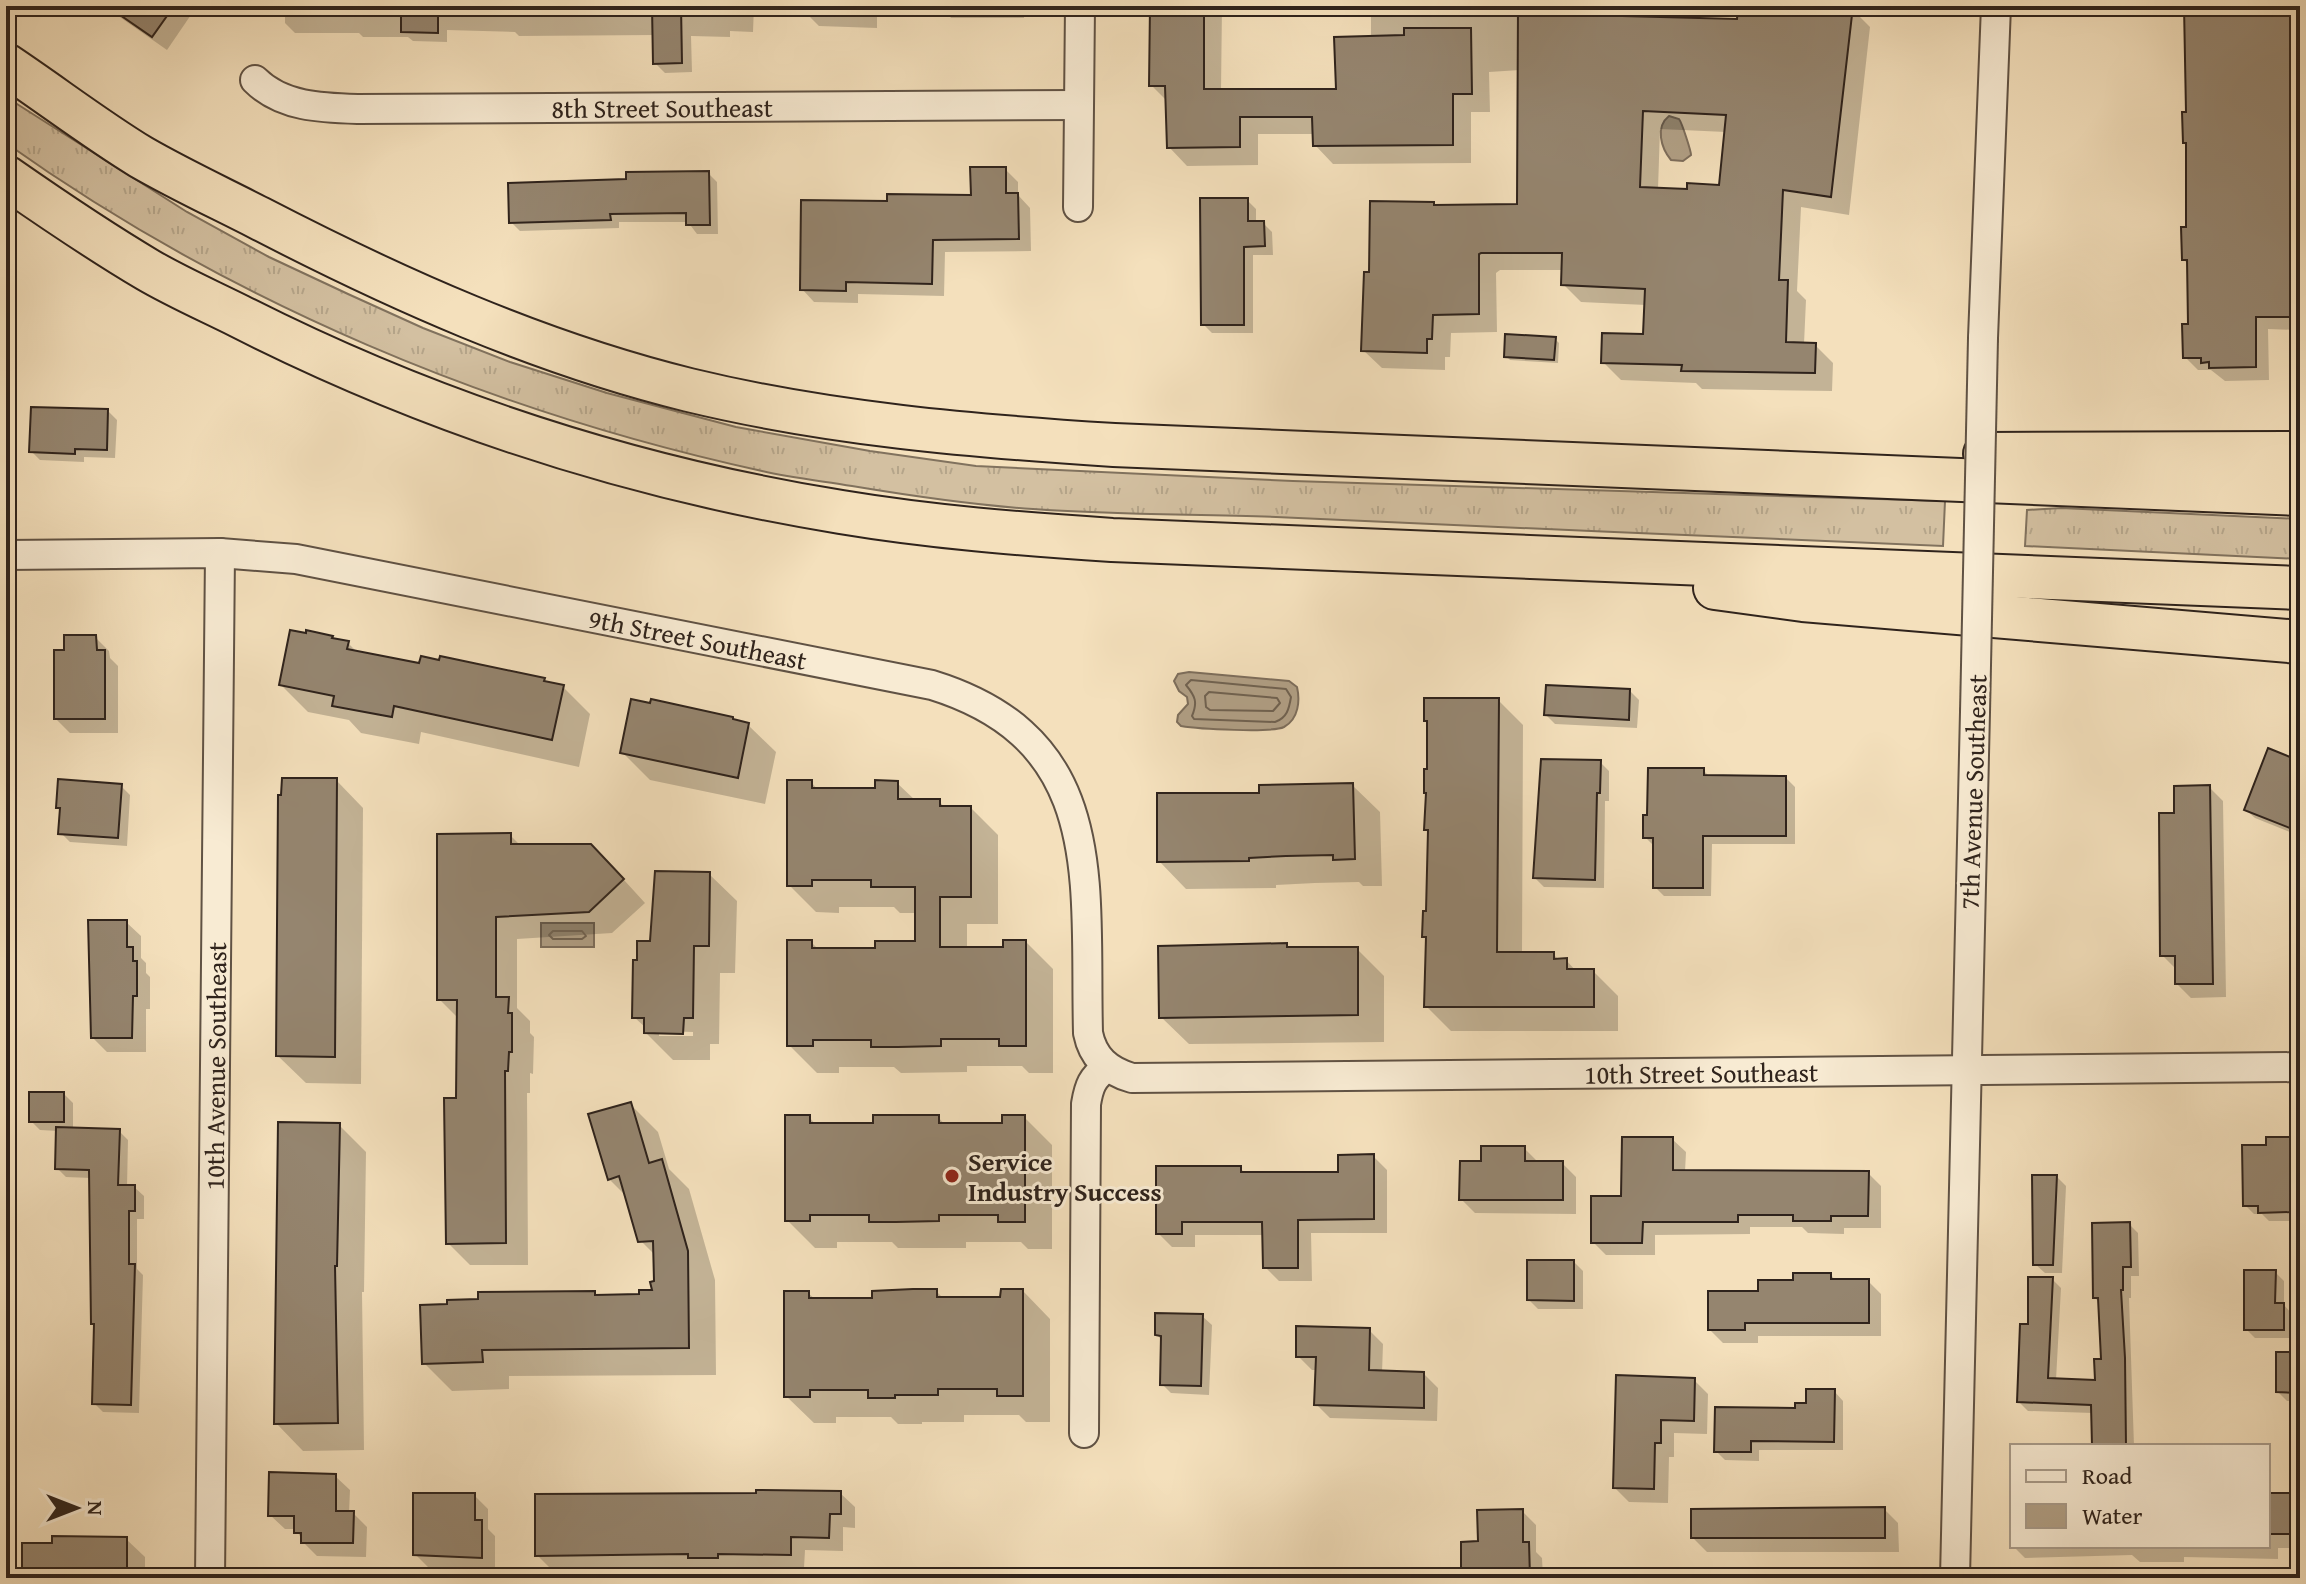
<svg xmlns="http://www.w3.org/2000/svg" width="2306" height="1584" viewBox="0 0 2306 1584" font-family="'Gentium Book Plus',serif">
<style>
.grass{fill:url(#grass-tufts);stroke:#81725e;stroke-width:2}
.water{fill:#b1a086;stroke:#7d6e5c;stroke-width:2}
.shadow{fill:#0003;fill-rule:evenodd}
.lines{fill:none;stroke-linecap:round;stroke-linejoin:round}
.shore{stroke:#706251;stroke-width:2}
.building{fill:#95856f;stroke:#2f231c;stroke-width:2;fill-rule:evenodd}
.minor-casing{stroke:#605244;stroke-width:32}
.highway-casing{stroke:#2f231c;stroke-width:46}
.minor{stroke:#f8ebd3;stroke-width:28}
.highway{stroke:#f4e0bc;stroke-width:42}
.minor-bridge-casing{stroke:#605244;stroke-width:32;stroke-linecap:butt}
.minor-bridge{stroke:#f8ebd3;stroke-width:28}
.poi-dot{fill:#8f2418;stroke:#f8ebd3;stroke-width:3}
.labels{text-anchor:middle;dominant-baseline:central;stroke-width:6;stroke-linejoin:round;paint-order:stroke}
.street-label{font-size:26px;fill:#2f231c;stroke:#f8ebd3}
.poi-label{font-size:26px;font-weight:bold;fill:#2f231c;stroke:#f8ebd3;text-anchor:start}
</style>
<defs>
<pattern id="grass-tufts" width="24" height="20" patternUnits="userSpaceOnUse" patternTransform="scale(2)"><rect width="24" height="20" fill="#d3c0a1"/><path d="M3 7l-1-3M5 7V3M7 7l1-3M15 17l-1-3M17 17v-4M19 17l1-3" fill="none" stroke="#b5a58a"/></pattern>
</defs>
<rect width="100%" height="100%" fill="#f4e0bc"/>
<filter id="stains"><feTurbulence type="fractalNoise" baseFrequency=".0025" numOctaves="4"/><feColorMatrix values="0 0 0 0 .2 0 0 0 0 .09 0 0 0 0 .02 0 0 0 .5 -.17"/></filter>
<radialGradient id="worn" r=".72"><stop offset=".6" stop-color="#630" stop-opacity="0"/><stop offset="1" stop-color="#630" stop-opacity=".3"/></radialGradient>
<g class="grass">
<path d="M6,97l181,115 82,45 79,37 75,34 87,34 97,31 129,34 134,24 106,15 317,15 652,20 -2,45c-222,-9 -445,-19 -667,-29 -81,-3 -162,-2 -243,-8 -61,-4 -121,-13 -181,-23 -30,-5 -60,-8 -90,-15 -270,-59 -531,-168 -756,-328z"/>
<polygon points="2061,508 2300,519 2300,559 2025,546 2027,510"/>
</g>
<g class="water">
<path d="M1669,116l10,3c3,4 12,32 12,36l-8,6 -12,-1c-10,-12 -16,-33 -2,-44z"/>
<path d="M1189,672l100,9 8,6c3,13 2,32 -13,40 -12,6 -86,2 -103,-1l-4,-4 1,-7 10,-11 -1,-7 -8,-6 -5,-10 4,-7z"/>
<rect x="541" y="923" width="53" height="24"/>
</g>
<g class="shadow">
<polygon points="104,6 197,6 167,50"/>
<polygon points="285,6 754,6 753,32 730,31 730,37 691,36 692,72 665,73 655,63 655,35 519,36 515,32 447,30 447,42 413,41 408,37 363,37 359,33 295,33 285,23"/>
<polygon points="810,6 881,6 881,11 877,11 877,28 819,26 810,17"/>
<polygon points="942,6 1025,6 1024,18 951,18"/>
<path d="M1151,6h71l-1,85h117l33,-53v-32h128v3l133,-3 9,8v5l98,2 1,-15h89l23,3 18,18 -21,188 -48,-8 -4,84 9,9 -2,44 11,1 18,18 -1,28 -130,-2 -6,-6 -75,-3 -18,-18 42,-26 1,-31 -65,-3 -18,-18v-14h-63l-4,3 1,59 -46,1 -1,24h-5v13l-63,-2 -19,-18 8,-76 63,-70 2,3 83,-1 1,-136 -31,2 1,40h-19v51l-138,1 -18,-19 -1,-11h-56v31l-71,1 -18,-19 -1,-45 -17,-17zM1660,129l66,3 -5,55 -32,4 -31,-2z"/>
<polygon points="2210,6 2300,6 2300,330 2268,329 2269,380 2225,381 2211,370 2198,370 2185,357 2190,326 2189,265 2183,259 2188,228 2188,114"/>
<polygon points="1005,169 1018,182 1018,195 1030,208 1031,251 945,252 944,296 858,294 858,303 814,302 802,289 889,203 973,197"/>
<polygon points="708,173 717,182 718,234 697,234 688,222 619,222 619,228 520,231 511,222 628,181"/>
<polygon points="1247,200 1256,209 1256,223 1263,223 1272,232 1273,255 1253,255 1253,333 1212,333 1203,324"/>
<polygon points="1555,339 1559,343 1558,363 1510,360 1506,356"/>
<polygon points="6,380 15,390 15,422 12,422 13,511 6,511"/>
<polygon points="108,411 117,420 115,458 84,457 84,462 40,460 31,451"/>
<polygon points="95,637 109,651 110,658 118,666 118,733 70,733 56,719 66,652"/>
<polygon points="332,638 348,643 358,653 421,665 544,680 548,684 563,687 590,714 579,767 421,732 419,744 361,733 349,720 308,712 281,685"/>
<polygon points="1630,691 1639,700 1637,728 1555,724 1546,715"/>
<polygon points="1498,700 1523,725 1522,954 1553,954 1560,961 1566,960 1576,971 1593,971 1618,996 1618,1031 1451,1031 1426,1006 1428,939 1425,936 1428,913 1430,833 1427,829 1429,724 1426,721"/>
<polygon points="748,725 776,752 765,804 650,780 622,752"/>
<polygon points="1600,762 1609,771 1609,801 1605,801 1604,888 1544,887 1535,878"/>
<polygon points="2300,763 2300,836 2255,818 2246,810"/>
<polygon points="1703,770 1710,777 1786,778 1795,787 1795,844 1712,844 1711,896 1664,896 1655,887 1654,846 1645,837"/>
<polygon points="336,780 363,808 361,1084 306,1083 278,1056"/>
<polygon points="811,782 818,790 877,790 897,783 916,801 939,801 945,808 971,808 998,835 998,924 967,924 967,949 1005,949 1026,942 1053,969 1053,1073 1029,1073 1022,1066 967,1066 967,1072 901,1073 894,1067 839,1067 839,1073 817,1073 789,1045 811,942 819,950 877,950 917,943 917,913 900,913 894,907 839,907 839,913 816,912 789,885"/>
<polygon points="1352,785 1380,812 1382,886 1363,886 1359,882 1315,883 1276,885 1276,888 1186,889 1159,861 1261,795"/>
<polygon points="121,786 130,795 127,846 70,842 61,833 62,811 58,807"/>
<polygon points="2209,787 2223,801 2226,997 2191,998 2177,984 2177,970 2162,955 2176,815"/>
<polygon points="510,835 521,846 614,869 645,903 612,933 517,939 517,1008 530,1021 530,1033 534,1037 533,1074 530,1073 530,1093 527,1093 528,1265 470,1265 448,1243 458,1100 458,1018 439,999"/>
<path d="M709,874l28,27 -2,72h-15l-1,71h-9v16h-37l-27,-27v-5l-12,-11zM659,1031l34,1v4h-34z"/>
<polygon points="126,922 141,936 141,958 146,963 146,973 150,977 150,1009 146,1009 146,1052 107,1052 93,1038"/>
<polygon points="1286,945 1290,949 1357,949 1384,976 1384,1042 1189,1044 1161,1017"/>
<polygon points="6,1084 9,1087 10,1117 6,1117"/>
<polygon points="64,1094 73,1103 73,1130 119,1131 128,1140 127,1187 134,1187 144,1196 144,1219 137,1219 137,1269 143,1275 139,1413 103,1412 94,1403 96,1326 93,1323 91,1178 66,1177 57,1168 58,1131 40,1130 31,1121"/>
<polygon points="630,1104 658,1132 669,1169 689,1189 715,1280 716,1375 509,1376 509,1389 452,1391 424,1363 594,1293 598,1297 641,1296 655,1292 655,1255 640,1240 627,1197 609,1179"/>
<polygon points="809,1117 816,1125 875,1125 938,1117 945,1125 1004,1125 1024,1117 1052,1145 1052,1249 1028,1249 1021,1242 966,1242 966,1248 898,1248 892,1242 837,1242 837,1248 815,1248 787,1220"/>
<polygon points="339,1125 366,1152 364,1292 362,1292 364,1450 303,1451 276,1423"/>
<polygon points="1672,1139 1686,1152 1685,1172 1868,1173 1881,1186 1881,1228 1844,1228 1844,1234 1808,1233 1802,1227 1750,1227 1750,1234 1655,1235 1655,1255 1606,1255 1593,1242 1623,1198"/>
<polygon points="2291,1139 2300,1148 2300,1221 2269,1221 2262,1214 2254,1214 2245,1205 2268,1147"/>
<polygon points="1524,1148 1539,1163 1562,1163 1576,1177 1576,1214 1475,1213 1461,1199 1483,1163"/>
<polygon points="1373,1156 1387,1170 1387,1233 1311,1233 1312,1281 1279,1281 1265,1267 1264,1235 1195,1235 1195,1247 1172,1247 1158,1233 1240,1168 1246,1174 1340,1174"/>
<polygon points="2057,1177 2066,1186 2062,1273 2045,1273 2035,1264"/>
<polygon points="2129,1224 2138,1233 2139,1276 2131,1276 2131,1298 2129,1298 2134,1446 2094,1446 2093,1413 2028,1411 2019,1402 2030,1326 2052,1279 2061,1288 2056,1380 2097,1382 2103,1360 2100,1303 2095,1298"/>
<polygon points="1574,1262 1583,1271 1583,1309 1538,1309 1529,1300"/>
<polygon points="2275,1272 2284,1281 2284,1305 2292,1314 2292,1338 2255,1338 2246,1329"/>
<polygon points="1831,1275 1836,1281 1868,1281 1881,1294 1881,1336 1758,1336 1758,1343 1723,1343 1710,1330 1760,1293 1795,1282"/>
<polygon points="936,1291 944,1299 1002,1299 1023,1291 1050,1319 1050,1422 1026,1422 1019,1415 964,1415 964,1422 922,1422 922,1424 898,1424 891,1417 836,1417 836,1423 814,1423 786,1396 808,1293 816,1300 874,1300"/>
<polygon points="1202,1316 1212,1325 1209,1395 1171,1393 1162,1384 1163,1341 1157,1335"/>
<polygon points="1369,1330 1383,1344 1382,1373 1424,1374 1438,1388 1437,1421 1330,1418 1316,1404 1317,1370 1312,1370 1298,1356"/>
<polygon points="2300,1354 2300,1401 2287,1401 2278,1392"/>
<polygon points="1618,1377 1694,1380 1708,1394 1707,1434 1674,1433 1674,1457 1669,1457 1668,1503 1629,1502 1615,1488"/>
<polygon points="1834,1391 1843,1401 1843,1450 1759,1450 1759,1461 1725,1460 1716,1451"/>
<polygon points="335,1476 350,1490 349,1513 353,1513 367,1527 366,1557 317,1556 303,1542 296,1529 285,1529 270,1515"/>
<polygon points="840,1493 855,1507 855,1528 843,1527 843,1551 805,1550 804,1568 732,1567 732,1571 704,1571 701,1568 551,1569 537,1555"/>
<polygon points="474,1495 488,1509 488,1529 495,1536 495,1571 430,1569 415,1554"/>
<polygon points="2268,1495 2296,1495 2300,1500 2300,1543 2289,1543 2289,1548 2278,1548 2278,1559 2184,1557 2184,1562 2140,1562 2132,1555 2025,1558 2016,1549 2016,1546 2268,1546"/>
<polygon points="1884,1509 1898,1523 1899,1552 1707,1552 1693,1538"/>
<polygon points="1522,1511 1536,1525 1536,1552 1542,1558 1543,1578 1463,1578 1480,1543"/>
<polygon points="126,1539 145,1557 145,1578 24,1578"/>
</g>
<g class="lines">
<g class="shore">
<path d="M1191,680l95,9 5,8c-2,12 -4,21 -16,25l-81,-3 -2,-3c6,-14 3,-20 -6,-31z"/>
<polygon points="1209,692 1277,698 1280,703 1273,711 1210,710 1206,707 1205,696"/>
<polygon points="553,931 582,931 586,936 582,939 553,939 549,935"/>
</g>
</g>
<g class="building">
<polygon points="107,6 174,6 152,37"/>
<polygon points="401,6 438,6 438,33 401,32"/>
<polygon points="652,6 681,6 682,63 653,64"/>
<polygon points="1150,6 1204,6 1204,89 1336,89 1334,37 1404,35 1404,28 1471,28 1472,94 1453,94 1453,145 1313,146 1312,117 1240,117 1240,147 1167,148 1165,86 1149,86"/>
<path d="M1623,6v10l114,3 1,-13h115l-22,191 -48,-7 -4,90h9l-2,62 30,1 -1,30 -134,-2 1,-6 -81,-2 1,-30 41,1 2,-45 -84,-4 1,-32h-81l-2,1v60l-46,1 -1,24h-5v14l-66,-2 3,-79h5l1,-71 64,1v3l83,-1 1,-197zM1643,111l83,4 -7,70 -32,-2v6l-47,-2z"/>
<polygon points="2184,6 2262,6 2262,11 2300,11 2300,317 2256,317 2256,367 2209,368 2209,362 2201,363 2201,358 2183,358 2182,324 2188,324 2187,260 2182,260 2181,227 2186,227 2186,143 2183,143 2182,112 2186,112"/>
<polygon points="970,167 1006,167 1006,193 1018,193 1019,239 933,240 932,284 846,282 846,291 800,290 801,200 887,201 887,194 971,195"/>
<polygon points="709,171 710,225 686,225 686,213 610,214 611,220 509,223 508,183 626,179 626,172"/>
<polygon points="1200,198 1248,198 1248,221 1264,221 1265,246 1244,247 1244,325 1201,325"/>
<polygon points="1505,334 1556,337 1554,360 1504,357"/>
<polygon points="31,407 108,409 107,450 75,449 75,454 29,452"/>
<polygon points="290,630 306,633 306,630 333,636 332,638 349,641 347,649 419,663 421,656 439,660 440,656 545,678 544,681 564,685 552,740 394,706 392,717 332,706 334,696 279,685"/>
<polygon points="64,635 96,635 97,650 105,650 105,719 54,719 54,650 64,650"/>
<polygon points="1546,685 1630,689 1629,720 1544,715"/>
<polygon points="1424,698 1499,698 1497,952 1554,952 1554,959 1567,958 1567,969 1594,969 1594,1007 1424,1007 1426,937 1422,937 1423,911 1426,911 1428,830 1424,830 1426,793 1424,793 1424,769 1427,769 1427,721 1424,721"/>
<polygon points="631,699 650,703 651,699 733,717 733,719 749,723 738,778 620,753"/>
<polygon points="2268,748 2300,761 2300,832 2244,810"/>
<polygon points="1541,759 1601,760 1600,793 1597,793 1595,880 1533,878"/>
<polygon points="1648,768 1704,768 1704,775 1786,776 1786,836 1703,836 1703,888 1653,888 1653,838 1643,838 1643,815 1647,815"/>
<polygon points="282,778 337,778 335,1057 276,1056 278,795 281,795"/>
<polygon points="58,779 122,784 118,838 58,834 60,808 56,808"/>
<polygon points="787,780 812,780 812,788 875,788 875,780 898,781 898,799 940,799 940,806 971,806 971,897 940,897 940,947 1003,947 1003,940 1026,940 1026,1046 999,1046 999,1039 941,1039 941,1046 898,1047 871,1047 871,1040 813,1040 813,1046 787,1046 787,940 812,940 812,948 875,948 875,941 915,941 915,887 871,887 871,880 812,880 812,886 787,886"/>
<polygon points="1353,783 1355,859 1333,860 1333,855 1286,856 1249,858 1249,861 1157,862 1157,793 1259,793 1259,785"/>
<polygon points="2210,785 2213,984 2175,984 2175,956 2160,956 2159,813 2174,813 2174,786"/>
<polygon points="511,833 511,844 591,844 624,879 589,912 496,917 496,997 509,997 508,1013 512,1013 512,1052 509,1052 508,1071 505,1071 506,1243 446,1244 444,1098 456,1098 457,1000 437,1000 437,834"/>
<polygon points="655,871 710,872 709,946 694,946 693,1018 684,1018 683,1034 644,1033 644,1018 632,1018 633,960 637,960 637,941 650,941"/>
<polygon points="88,920 127,920 127,947 133,947 133,961 137,961 137,996 133,996 132,1038 91,1038"/>
<polygon points="1287,943 1287,947 1358,947 1358,1015 1159,1018 1158,946"/>
<rect x="29" y="1092" width="35" height="30"/>
<polygon points="631,1102 649,1163 662,1159 688,1251 689,1348 482,1350 483,1362 422,1364 420,1305 447,1304 447,1300 478,1299 478,1292 595,1291 595,1295 639,1294 639,1290 652,1290 650,1282 654,1281 653,1241 638,1242 619,1176 608,1180 588,1114"/>
<polygon points="785,1115 810,1115 810,1123 873,1123 873,1115 939,1115 939,1123 1002,1123 1002,1115 1025,1115 1025,1222 998,1222 998,1215 939,1215 939,1221 896,1222 869,1222 869,1215 810,1215 810,1221 785,1221"/>
<polygon points="278,1122 340,1123 337,1266 335,1266 338,1423 274,1424"/>
<polygon points="56,1127 120,1129 118,1185 135,1185 135,1211 129,1211 129,1264 135,1264 131,1405 92,1404 94,1324 91,1324 89,1170 55,1169"/>
<polygon points="1622,1137 1673,1137 1673,1170 1869,1171 1868,1216 1831,1216 1831,1221 1793,1221 1793,1215 1738,1215 1738,1222 1643,1222 1642,1243 1591,1243 1591,1196 1621,1196"/>
<polygon points="2266,1137 2292,1137 2292,1212 2258,1213 2258,1206 2243,1206 2242,1145 2266,1145"/>
<polygon points="1481,1146 1525,1146 1525,1161 1563,1161 1563,1200 1459,1200 1460,1161 1481,1161"/>
<polygon points="1374,1154 1374,1219 1298,1220 1298,1268 1263,1268 1262,1222 1182,1222 1182,1234 1156,1234 1156,1166 1241,1166 1241,1172 1338,1172 1338,1155"/>
<polygon points="2032,1175 2057,1175 2053,1265 2033,1265"/>
<polygon points="2130,1222 2131,1267 2123,1267 2123,1290 2121,1290 2125,1358 2126,1446 2092,1446 2091,1405 2017,1402 2020,1324 2028,1324 2028,1277 2053,1277 2048,1378 2095,1380 2094,1359 2101,1359 2098,1298 2093,1298 2092,1223"/>
<polygon points="1527,1260 1574,1260 1574,1301 1527,1300"/>
<polygon points="2244,1270 2276,1270 2275,1303 2284,1303 2284,1330 2244,1330"/>
<polygon points="1793,1273 1831,1273 1831,1279 1869,1279 1869,1323 1745,1323 1745,1330 1708,1330 1708,1291 1758,1291 1758,1280 1793,1280"/>
<polygon points="913,1289 937,1289 937,1297 1000,1297 1001,1289 1023,1289 1023,1396 997,1396 997,1389 938,1389 938,1395 895,1395 895,1398 868,1398 868,1390 810,1390 810,1397 784,1397 784,1291 809,1291 809,1298 872,1298 872,1291"/>
<polygon points="1155,1313 1203,1314 1201,1386 1160,1385 1161,1336 1155,1335"/>
<polygon points="1296,1326 1370,1328 1369,1370 1424,1372 1424,1408 1314,1405 1316,1357 1296,1357"/>
<polygon points="2276,1352 2300,1352 2300,1393 2276,1392"/>
<polygon points="1616,1375 1695,1378 1694,1421 1661,1420 1661,1443 1655,1443 1654,1489 1613,1488"/>
<polygon points="1806,1389 1835,1389 1834,1442 1751,1441 1751,1452 1714,1452 1715,1407 1795,1408 1795,1403 1806,1403"/>
<polygon points="269,1472 336,1474 336,1511 354,1511 353,1543 301,1543 301,1533 294,1533 294,1516 268,1516"/>
<polygon points="756,1490 841,1491 841,1514 830,1514 829,1538 791,1537 791,1555 718,1554 718,1558 688,1558 688,1554 535,1556 535,1494 756,1493"/>
<polygon points="413,1493 475,1493 475,1520 482,1520 482,1558 413,1555"/>
<polygon points="2268,1493 2296,1493 2297,1534 2268,1534"/>
<polygon points="1885,1507 1885,1538 1691,1538 1691,1509"/>
<polygon points="1523,1509 1523,1542 1529,1542 1530,1578 1461,1578 1461,1542 1478,1541 1477,1510"/>
<polygon points="52,1536 127,1537 127,1578 22,1578 22,1543 52,1543"/>
</g>
<g class="lines">
<g class="minor-casing">
<g id="minor">
<path id="s1" d="M255,80c27,27 67,28 103,29l720,-4"/>
<polyline points="1078,207 1080,6"/>
<polyline points="1983,338 1996,6"/>
<path id="s2" d="M6,555l214,-2 76,6 636,126c177,55 152,198 156,348 5,25 20,38 44,45l1168,-11"/>
<path d="M1084,1433l2,-329c3,-18 6,-26 21,-37"/>
<path id="s3" d="M210,1578l10,-1025"/>
<polyline points="1955,1578 1975,712"/>
</g>
</g>
<g class="highway-casing">
<g id="highway">
<path d="M6,65c45,30 89,64 135,92 38,22 79,41 118,61 137,71 280,135 430,172 140,34 283,46 425,55l1186,49"/>
<path d="M6,177c46,32 93,64 142,93 29,17 61,31 91,46 189,96 393,162 602,196 90,15 180,22 271,28l1188,48"/>
<polyline points="1985,454 2300,453"/>
<polyline points="1715,588 1803,600 2300,642"/>
</g>
</g>
<use href="#minor" class="minor"/>
<use href="#highway" class="highway"/>
<g class="minor-bridge-casing">
<polyline id="minor-bridge" points="1975,712 1983,338"/>
</g>
<use href="#minor-bridge" class="minor-bridge"/>
</g>
<circle class="poi-dot" cx="952" cy="1176" r="8"/>
<g class="labels">
<g class="street-label">
<text stroke="none"><textPath href="#s1" startOffset="414">8th Street Southeast</textPath></text>
<text stroke="none"><textPath href="#s2" startOffset="700">9th Street Southeast</textPath></text>
<text transform="translate(1973 792) rotate(-88)">7th Avenue Southeast</text>
<text stroke="none"><textPath href="#s3" startOffset="512">10th Avenue Southeast</textPath></text>
<text stroke="none"><textPath href="#s2" startOffset="1994">10th Street Southeast</textPath></text>
</g>
<g class="poi-label">
<text x="968" y="1161">Service<tspan x="968" dy="30">Industry Success</tspan></text>
</g>
</g>
<rect width="2306" height="1584" fill="none" stroke="#f4e0bc" stroke-width="32"/>
<rect x="8" y="8" width="2290" height="1568" fill="none" stroke="#2f231c" stroke-width="4"/>
<rect x="16" y="16" width="2274" height="1552" fill="none" stroke="#2f231c" stroke-width="2"/>
<rect x="2010" y="1444" width="260" height="104" fill="#f8ebd3" stroke="#a89b8a" stroke-width="2"/>
<rect x="2026" y="1470" width="40" height="12" fill="#f8ebd3" stroke="#a89b8a" stroke-width="2"/>
<text x="2082" y="1484" font-size="24" fill="#2f231c">Road</text>
<rect x="2026" y="1504" width="40" height="24" fill="#b1a086" stroke="#a89b8a" stroke-width="2"/>
<text x="2082" y="1524" font-size="24" fill="#2f231c">Water</text>
<g transform="translate(76 1508) rotate(90)" stroke="#f8ebd3" stroke-width="6" paint-order="stroke">
<path d="M0-6L14 30L0 20L-14 30Z" fill="#2f231c"/>
<text y="-12" font-size="22" font-weight="bold" text-anchor="middle" fill="#2f231c">N</text>
</g>
<rect width="100%" height="100%" filter="url(#stains)"/>
<rect width="100%" height="100%" fill="url(#worn)"/>
</svg>
